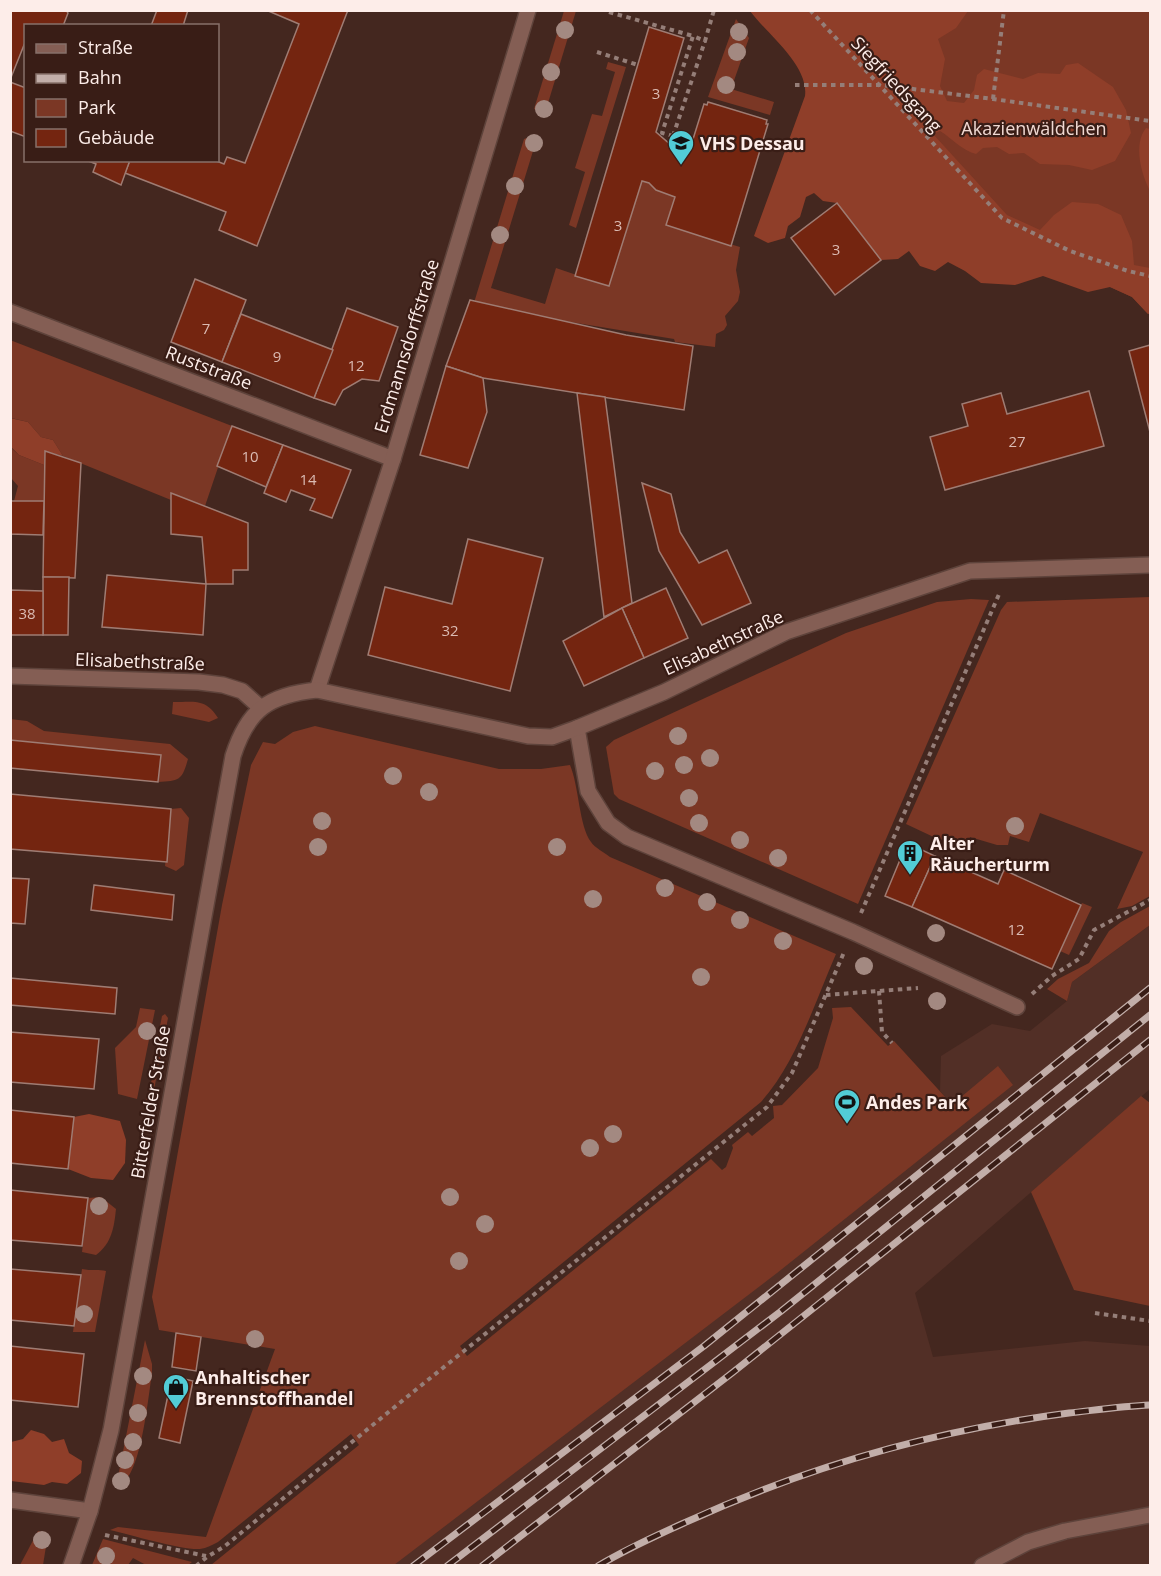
<svg xmlns="http://www.w3.org/2000/svg" width="1161" height="1576" viewBox="0 0 1161 1576" font-family="'Open Sans',sans-serif">
<style>
.built{fill:#522f26}
.green{fill:#7b3725}
.forest{fill:#8f3e29}
.building{fill:#742510;stroke:#9f7c73;stroke-width:1.5}
.lines{fill:none;stroke-linecap:round;stroke-linejoin:round}
.minor-casing{stroke:#5e433b;stroke-width:18}
.path{stroke:#957e78;stroke-width:4;stroke-dasharray:4.5 4.5;stroke-linecap:butt}
.minor{stroke:#845e54;stroke-width:15}
.rail-casing{stroke:#c2aea9;stroke-width:7}
.rail{stroke:#391d16;stroke-width:4.5;stroke-dasharray:14;stroke-linecap:butt}
.tree{fill:#a38981}
.labels{text-anchor:middle;dominant-baseline:central;stroke-width:4.5;stroke-linejoin:round;paint-order:stroke}
.number-label{font-size:15px;fill:#dbbbb3}
.street-label{font-size:18px;fill:#fdede9;stroke:#391d16}
.park-label{font-size:18px;fill:#f1d9d2;stroke:#391d16}
.poi-label{font-size:18px;font-weight:bold;fill:#fdede9;stroke:#391d16;text-anchor:start}
</style>
<rect width="100%" height="100%" fill="#44271f"/>
<polygon class="built" points="1150,925 1150,1089 915,1293 933,1357 1085,1341 1150,1346 1150,1565 347,1566 947,1099 940,1091 941,1056 992,1024 1030,1031 1067,1001 1072,982"/>
<g class="green">
<polygon points="564,11 576,11 545,113 534,109"/>
<polygon points="750,11 1150,11 1150,313 1148,314 1132,297 1110,287 1075,279"/>
<polygon points="736,19 749,38 731,89 774,102 770,115 708,97"/>
<polygon points="608,62 626,67 576,228 569,225 585,172 575,168 592,114 602,116 615,72 606,69"/>
<polygon points="529,137 537,138 491,288 545,304 556,268 609,286 642,181 649,183 657,190 675,197 666,225 740,247 736,270 740,292 738,301 725,316 727,325 724,330 716,334 715,347 675,342 674,339 473,306 524,139"/>
<polygon points="10,340 232,426 205,506 171,493 171,500 63,456 53,440 41,437 28,422 11,418"/>
<polygon points="10,447 19,455 44,465 44,501 14,501 18,486 11,478"/>
<polygon points="1150,597 1150,896 1132,906 1117,909 1143,852 1040,813 1029,842 1010,836 1008,845 997,845 970,837 969,842 960,842 958,845 950,838 940,840 906,824 1001,610 1007,602"/>
<polygon points="971,599 989,600 858,904 619,799 614,794 606,747 614,740 846,633 937,602"/>
<path d="M173,702c21,0 33,-4 45,16l-9,4 -37,-8z"/>
<path d="M10,719l17,2 17,10 126,13 18,15c-6,21 -8,22 -30,23l3,-27 -150,-15z"/>
<path d="M315,726l184,43h42l29,-4c9,21 9,61 21,77 4,6 13,10 19,15l226,97c-21,48 -40,109 -75,148l-301,244 7,10 244,-197 11,11 4,-3 7,-19 -1,-3 16,-13 4,4 22,-18 -1,-12 9,-1 36,-37 15,-50 -1,-10 19,-1 37,39 6,-5 53,58 1,9 50,-42 15,19 -236,188 -383,292h-183l148,-120 -8,-11 -133,108c-6,3 -11,6 -18,7 -20,1 -68,-14 -90,-19l8,-3 88,10 69,-188 -116,-19 -7,-33 70,-392 29,-140 12,-23 12,2 18,-12z"/>
<polygon points="181,808 189,818 184,865 176,871 165,866 171,809"/>
<polygon points="1082,903 1092,907 1069,955 1060,951"/>
<polygon points="1150,906 1150,925 1072,982 1067,1001 1047,989 1058,979 1089,963 1109,931 1121,922"/>
<polygon points="140,1008 155,1010 137,1099 118,1094 115,1048 136,1027"/>
<path d="M165,1014l3,4 -16,82 -5,2 -1,-3c10,-25 10,-56 16,-83z"/>
<polygon points="1141,1096 1150,1103 1150,1306 1074,1290 1031,1192"/>
<path d="M101,1197l15,12c-2,18 -4,34 -20,46l-14,-3 6,-54z"/>
<path d="M82,1269c9,2 18,0 24,2l-11,61h-22z"/>
<path d="M145,1340l7,24v9c-4,25 -10,92 -28,109 -2,2 -5,3 -8,5z"/>
<polygon points="38,1531 48,1534 43,1565 20,1565"/>
<polygon points="103,1539 192,1562 188,1565 146,1565 133,1558 128,1565 92,1565"/>
</g>
<g class="forest">
<path d="M750,11h218l-12,17 -18,11 7,20 -5,27 7,15 17,2 10,-13 3,-15 7,-6 39,10 15,-6 22,1 6,-9 12,-2 35,24 13,23 5,23 -16,28 -23,9 -23,-5 -29,-1 -16,-11 -15,1 -12,-7 -14,1 -7,6c-15,-4 -23,-15 -36,-23l-7,3 74,81 33,15 14,-15 18,-13 26,2 23,11 11,26 2,24 16,3v45l-2,1 -16,-17 -22,-10 -22,5 -45,-16 -28,9 -34,-2 -16,-12 -17,-9 -13,9 -15,-5 -11,-15 -11,8 -17,1 -44,-57 -14,-2 -9,-8 -8,4 -6,20 -12,9 -3,12 -17,5 -14,-7 51,-140c4,-31 -38,-62 -55,-85z"/>
<path d="M1146,128l4,1v62c-9,-17 -17,-47 -4,-63z"/>
<polygon points="10,418 28,422 41,437 53,440 63,456 45,451 44,465 19,455 11,447"/>
<polygon points="89,1114 120,1121 126,1140 125,1163 113,1180 91,1178 68,1169 74,1117"/>
<polygon points="31,1430 44,1434 52,1442 64,1439 69,1453 82,1461 81,1473 67,1484 52,1482 44,1485 11,1481 11,1442 23,1439"/>
</g>
<g class="building">
<polygon points="10,10 66,10 68,13 63,26 26,26 26,40 10,80"/>
<polygon points="157,10 188,10 183,26 151,26"/>
<polygon points="266,10 348,10 257,246 219,230 226,212 125,173 130,160 214,160 224,164 227,157 245,163 299,24"/>
<polygon points="649,27 684,38 656,132 671,145 689,152 704,104 707,105 708,102 767,120 766,124 768,124 731,246 666,225 675,197 656,190 649,183 642,181 609,286 575,276"/>
<polygon points="10,82 26,88 26,137 10,131"/>
<polygon points="86,160 130,160 121,185 93,172 96,164"/>
<polygon points="837,203 881,260 835,295 791,238"/>
<polygon points="195,279 246,300 222,362 171,342"/>
<polygon points="470,300 626,335 693,346 684,410 483,378 446,366"/>
<polygon points="347,308 398,327 379,381 362,379 343,390 335,405 314,398"/>
<polygon points="241,314 333,350 314,398 222,362"/>
<polygon points="1150,345 1150,432 1129,351"/>
<polygon points="446,366 483,378 487,412 468,468 420,455"/>
<polygon points="1089,391 1104,446 945,490 930,437 968,426 962,404 1001,393 1007,414"/>
<polygon points="577,393 605,397 632,603 604,617"/>
<polygon points="232,426 283,445 266,487 217,466"/>
<polygon points="283,445 351,470 332,518 310,510 315,499 291,490 286,502 264,493"/>
<polygon points="45,451 81,463 75,578 43,577"/>
<polygon points="642,483 671,494 680,532 699,563 727,550 751,603 702,625 659,551"/>
<polygon points="171,493 248,523 248,570 233,570 233,584 206,584 202,537 171,534"/>
<polygon points="10,501 44,501 43,535 10,534"/>
<polygon points="468,539 543,558 510,691 368,655 385,587 452,604"/>
<polygon points="107,575 206,584 203,635 102,627"/>
<polygon points="43,577 69,577 68,635 43,635"/>
<polygon points="666,588 688,638 644,658 622,608"/>
<polygon points="10,590 43,591 43,635 10,635"/>
<polygon points="622,608 644,658 584,686 563,641"/>
<polygon points="10,740 161,755 158,782 10,768"/>
<polygon points="10,794 171,809 167,862 10,849"/>
<polygon points="907,843 935,856 912,907 885,896"/>
<polygon points="935,856 998,884 1004,870 1081,905 1052,969 912,907"/>
<polygon points="10,878 29,879 25,924 10,923"/>
<polygon points="94,885 174,895 172,920 91,910"/>
<polygon points="10,978 117,988 115,1014 10,1005"/>
<polygon points="10,1032 99,1039 94,1089 10,1082"/>
<polygon points="10,1110 74,1117 68,1169 10,1163"/>
<polygon points="10,1190 88,1198 82,1246 10,1240"/>
<polygon points="10,1269 81,1275 74,1326 10,1320"/>
<polygon points="176,1333 201,1337 196,1371 172,1367"/>
<polygon points="10,1346 84,1354 78,1407 10,1400"/>
<polygon points="172,1376 193,1381 180,1443 159,1438"/>
</g>
<g class="lines">
<g class="minor-casing">
<g id="minor">
<polyline points="10,312 393,459"/>
<polyline points="10,676 199,682 223,685 242,691 261,708"/>
<polyline points="317,690 393,459 528,10"/>
<polyline points="577,728 588,791 608,823 627,837 853,932 1017,1007"/>
<polyline points="10,1500 90,1511"/>
<path d="M71,1566l19,-55 21,-81 122,-674c15,-47 36,-61 84,-66l211,46 24,1 25,-9 87,-36 122,-60 184,-61 180,-6"/>
<polyline points="982,1566 1028,1542 1065,1531 1150,1515"/>
</g>
</g>
<g class="path">
<polyline points="810,10 1002,218 1070,251 1128,271 1150,276"/>
<polyline points="609,12 693,36"/>
<polyline points="597,52 638,65"/>
<polyline points="795,85 881,85 993,99 1150,121"/>
<polyline points="993,99 1004,10"/>
<polyline points="673,136 705,41"/>
<polyline points="671,145 673,136 662,133 693,36 705,41 714,10"/>
<polyline points="861,913 1000,592"/>
<polyline points="879,991 882,1032 892,1043"/>
<polyline points="1032,994 1052,976 1079,959 1094,930 1150,900"/>
<polyline points="826,995 918,988"/>
<polyline points="1095,1313 1150,1321"/>
<polyline points="105,1535 206,1556"/>
<polyline points="196,1566 207,1557 225,1546 413,1392 767,1107 792,1073 845,950"/>
</g>
<use href="#minor" class="minor"/>
<g class="rail-casing">
<g id="rail">
<polyline points="413,1566 704,1346 1150,988"/>
<polyline points="447,1566 780,1312 1150,1015"/>
<polyline points="482,1566 732,1373 1150,1040"/>
<path d="M598,1566c28,-17 57,-30 86,-43 122,-56 252,-93 385,-110 27,-3 54,-7 81,-8"/>
</g>
</g>
<use href="#rail" class="rail"/>
</g>
<g class="tree">
<circle cx="565" cy="30" r="9"/>
<circle cx="739" cy="32" r="9"/>
<circle cx="737" cy="52" r="9"/>
<circle cx="551" cy="72" r="9"/>
<circle cx="726" cy="85" r="9"/>
<circle cx="544" cy="109" r="9"/>
<circle cx="534" cy="143" r="9"/>
<circle cx="515" cy="186" r="9"/>
<circle cx="500" cy="235" r="9"/>
<circle cx="678" cy="736" r="9"/>
<circle cx="710" cy="758" r="9"/>
<circle cx="684" cy="765" r="9"/>
<circle cx="655" cy="771" r="9"/>
<circle cx="393" cy="776" r="9"/>
<circle cx="429" cy="792" r="9"/>
<circle cx="689" cy="798" r="9"/>
<circle cx="322" cy="821" r="9"/>
<circle cx="699" cy="823" r="9"/>
<circle cx="1015" cy="826" r="9"/>
<circle cx="740" cy="840" r="9"/>
<circle cx="318" cy="847" r="9"/>
<circle cx="557" cy="847" r="9"/>
<circle cx="778" cy="858" r="9"/>
<circle cx="665" cy="888" r="9"/>
<circle cx="593" cy="899" r="9"/>
<circle cx="707" cy="902" r="9"/>
<circle cx="740" cy="920" r="9"/>
<circle cx="936" cy="933" r="9"/>
<circle cx="783" cy="941" r="9"/>
<circle cx="864" cy="966" r="9"/>
<circle cx="701" cy="977" r="9"/>
<circle cx="937" cy="1001" r="9"/>
<circle cx="147" cy="1031" r="9"/>
<circle cx="613" cy="1134" r="9"/>
<circle cx="590" cy="1148" r="9"/>
<circle cx="450" cy="1197" r="9"/>
<circle cx="99" cy="1206" r="9"/>
<circle cx="485" cy="1224" r="9"/>
<circle cx="459" cy="1261" r="9"/>
<circle cx="84" cy="1314" r="9"/>
<circle cx="255" cy="1339" r="9"/>
<circle cx="143" cy="1376" r="9"/>
<circle cx="138" cy="1413" r="9"/>
<circle cx="133" cy="1442" r="9"/>
<circle cx="125" cy="1460" r="9"/>
<circle cx="121" cy="1481" r="9"/>
<circle cx="42" cy="1540" r="9"/>
<circle cx="106" cy="1556" r="9"/>
</g>
<defs>
<g id="school-pin" transform="scale(1.35)"><path d="M0 17L-7.5 6A9.5 9.5 0 1 1 7.5 6Z" fill="#52ccd6" stroke="#391d16"/><path d="M0-5L7-2L0 1L-7-2ZM-4 1L0 2.5L4 1V4Q0 6-4 4Z" fill="#111"/></g>
<g id="building-pin" transform="scale(1.35)"><path d="M0 17L-7.5 6A9.5 9.5 0 1 1 7.5 6Z" fill="#52ccd6" stroke="#391d16"/><path d="M-4-6H4V6H1V3H-1V6H-4ZM-2.5-4.3h1.7v1.8h-1.7ZM.8-4.3h1.7v1.8H.8ZM-2.5-1h1.7V.8h-1.7ZM.8-1h1.7V.8H.8Z" fill="#111"/></g>
<g id="stadium-pin" transform="scale(1.35)"><path d="M0 17L-7.5 6A9.5 9.5 0 1 1 7.5 6Z" fill="#52ccd6" stroke="#391d16"/><path d="M0-5a6.5 5 0 1 0 0 10a6.5 5 0 1 0 0-10ZM-3.5-1.8h7v3.6h-7Z" fill="#111"/></g>
<g id="shop-pin" transform="scale(1.35)"><path d="M0 17L-7.5 6A9.5 9.5 0 1 1 7.5 6Z" fill="#52ccd6" stroke="#391d16"/><path d="M-5-2.5h2.3a2.7 3.5 0 0 1 5.4 0H5L5.5 6h-11ZM-1.5-2.5h3a1.5 2.3 0 0 0-3 0Z" fill="#111"/></g>
</defs>
<g fill-rule="evenodd">
<use href="#school-pin" x="681" y="143"/>
<use href="#building-pin" x="910" y="853"/>
<use href="#stadium-pin" x="847" y="1102"/>
<use href="#shop-pin" x="176" y="1387"/>
</g>
<g class="labels">
<g class="number-label">
<text x="656" y="93">3</text>
<text x="618" y="225">3</text>
<text x="836" y="249">3</text>
<text x="206" y="328">7</text>
<text x="277" y="356">9</text>
<text x="356" y="365">12</text>
<text x="1017" y="441">27</text>
<text x="250" y="456">10</text>
<text x="308" y="479">14</text>
<text x="27" y="613">38</text>
<text x="450" y="630">32</text>
<text x="1016" y="929">12</text>
</g>
<g class="street-label">
<text transform="translate(897 84) rotate(47)">Siegfriedsgang</text>
<text transform="translate(406 346) rotate(-73)">Erdmannsdorffstraße</text>
<text transform="translate(209 367) rotate(21)">Ruststraße</text>
<text transform="translate(723 642) rotate(-25)">Elisabethstraße</text>
<text transform="translate(140 661) rotate(2)">Elisabethstraße</text>
<text transform="translate(150 1102) rotate(-80)">Bitterfelder Straße</text>
</g>
<g class="park-label">
<text x="1034" y="128">Akazienwäldchen</text>
</g>
<g class="poi-label">
<text x="700" y="143">VHS Dessau</text>
<text x="930" y="843">Alter<tspan x="930" dy="21">Räucherturm</tspan></text>
<text x="866" y="1102">Andes Park</text>
<text x="195" y="1377">Anhaltischer<tspan x="195" dy="21">Brennstoffhandel</tspan></text>
</g>
</g>
<rect width="1161" height="1576" fill="none" stroke="#fdede9" stroke-width="24"/>
<rect x="24" y="24" width="195" height="138" fill="#391d16" stroke="#87706a" stroke-width="1.5"/>
<rect x="36" y="44" width="30" height="9" fill="#845e54" stroke="#87706a" stroke-width="1.5"/>
<text x="78" y="54" font-size="18" fill="#fdede9">Straße</text>
<rect x="36" y="74" width="30" height="9" fill="#c2aea9" stroke="#87706a" stroke-width="1.5"/>
<text x="78" y="84" font-size="18" fill="#fdede9">Bahn</text>
<rect x="36" y="99" width="30" height="18" fill="#7b3725" stroke="#87706a" stroke-width="1.5"/>
<text x="78" y="114" font-size="18" fill="#fdede9">Park</text>
<rect x="36" y="129" width="30" height="18" fill="#742510" stroke="#87706a" stroke-width="1.5"/>
<text x="78" y="144" font-size="18" fill="#fdede9">Gebäude</text>
</svg>
